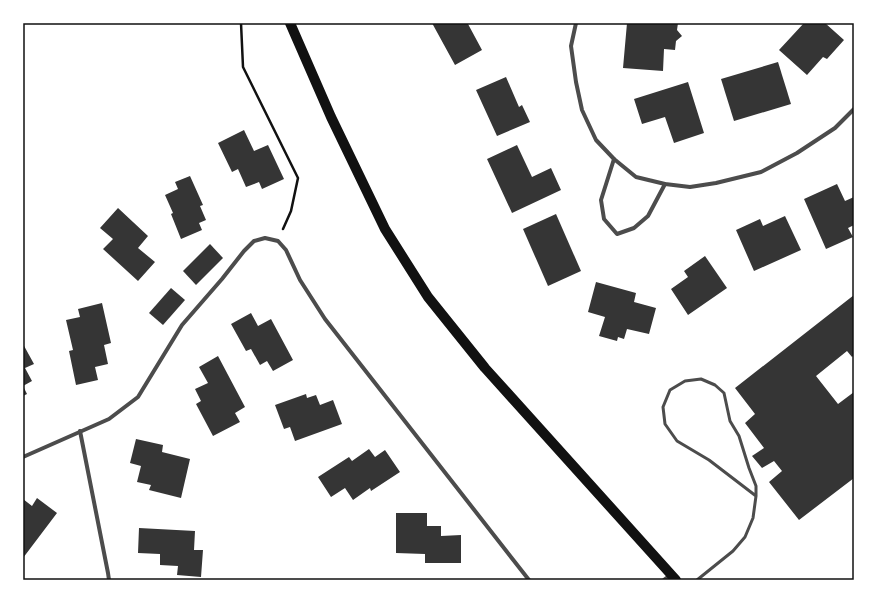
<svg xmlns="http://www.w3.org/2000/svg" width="877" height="603" viewBox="0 0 877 603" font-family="Barlow,sans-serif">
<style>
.building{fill:#353535}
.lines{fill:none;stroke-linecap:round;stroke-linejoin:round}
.path{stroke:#111;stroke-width:2.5}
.service{stroke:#4c4c4c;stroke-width:3}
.minor{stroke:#4c4c4c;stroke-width:4}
.primary{stroke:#111;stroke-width:10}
.neatline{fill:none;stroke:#111;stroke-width:1.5}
</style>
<rect width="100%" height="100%" fill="#fff"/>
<g class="building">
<polygon points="432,23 470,23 468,24 482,50 455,65"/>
<polygon points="627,23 678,23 677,30 682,36 676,41 675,50 664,49 663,71 623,68"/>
<polygon points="804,23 825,23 844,40 827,59 823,57 807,75 779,50"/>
<polygon points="778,62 791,104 734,121 721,79"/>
<polygon points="506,77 519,107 522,105 530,122 497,136 476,90"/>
<polygon points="688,82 704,133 674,143 665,117 642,124 634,99"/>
<polygon points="244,130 254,151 268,145 284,179 262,189 259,182 246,187 238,169 232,172 218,143"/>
<polygon points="517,145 532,177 551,168 561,190 512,213 487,159"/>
<polygon points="190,176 203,205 200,206 206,220 199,223 202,230 181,239 171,214 173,213 165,195 178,189 175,182"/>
<polygon points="837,184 845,201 854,197 854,225 848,228 853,237 826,249 804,199"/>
<polygon points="118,208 148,236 138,248 155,262 138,281 103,249 113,239 100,228"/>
<polygon points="556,214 581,271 548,286 523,229"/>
<polygon points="785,216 801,250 754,271 736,230 760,219 763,226"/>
<polygon points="210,244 223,258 196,285 183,271"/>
<polygon points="705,256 727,288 688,315 671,289 688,277 684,271"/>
<polygon points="596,282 636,293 634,302 656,308 649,334 627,329 624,339 618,337 617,341 599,336 605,317 588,312"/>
<polygon points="171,288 185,300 163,325 149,313"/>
<polygon points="854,295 854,355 852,357 847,351 816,376 838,404 854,392 854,478 799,520 769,482 782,471 774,461 762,468 752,456 764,448 745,423 755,414 735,388"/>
<polygon points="102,303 111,343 104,345 108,364 95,367 98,380 76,385 69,351 73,350 66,320 80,317 78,309"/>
<polygon points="251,313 258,326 271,319 293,360 273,371 267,361 260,365 251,349 246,351 231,324"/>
<polygon points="23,344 34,364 25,368 32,381 23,386 27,394 23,396"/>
<polygon points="218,356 245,407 235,413 240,422 213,436 196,404 201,401 195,389 208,383 199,367"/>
<polygon points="306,394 307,398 316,395 320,405 333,400 342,424 295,441 290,427 284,429 275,405"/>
<polygon points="136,439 163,445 162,452 190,459 181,498 149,490 151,485 137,482 141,466 130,463"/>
<polygon points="369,449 375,457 385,450 400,472 371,491 370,488 353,500 345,488 331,497 318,477 349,457 352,461"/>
<polygon points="37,498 57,513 23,558 23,499 32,506"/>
<polygon points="396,513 427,513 427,526 441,526 441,536 461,535 461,563 425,563 425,554 396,553"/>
<polygon points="139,528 195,531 194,550 203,550 201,577 177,575 178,566 160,565 160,554 138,553"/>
</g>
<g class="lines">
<polyline class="path" points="241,23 243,67 298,178 291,211 283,229"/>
<polyline class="service" points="697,580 733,551 745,537 753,518 756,496 756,486 749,468 739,436 730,421 724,393 715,385 701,379 685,381 670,390 663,407 665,424 677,441 709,460 756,496"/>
<g class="minor">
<polyline points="576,23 571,46 576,82 582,110 596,140 614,159 636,177 665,184 690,187 716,183 761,172 797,153 835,128 854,109"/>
<polyline points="614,159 601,200 604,219 617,234 634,228 648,216 665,184"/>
<polyline points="80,431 108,573 109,580"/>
<polyline points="23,457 109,419 138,397 182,325 222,279 244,251 254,241 265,238 278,241 286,250 300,280 325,319 529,580"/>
<polyline points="664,580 671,575"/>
</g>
<polyline class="primary" points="290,23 331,117 385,229 428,297 485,368 676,580"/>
</g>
<rect width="877" height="603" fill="none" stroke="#ffffff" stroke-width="48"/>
<rect x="24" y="24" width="829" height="555" class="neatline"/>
</svg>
